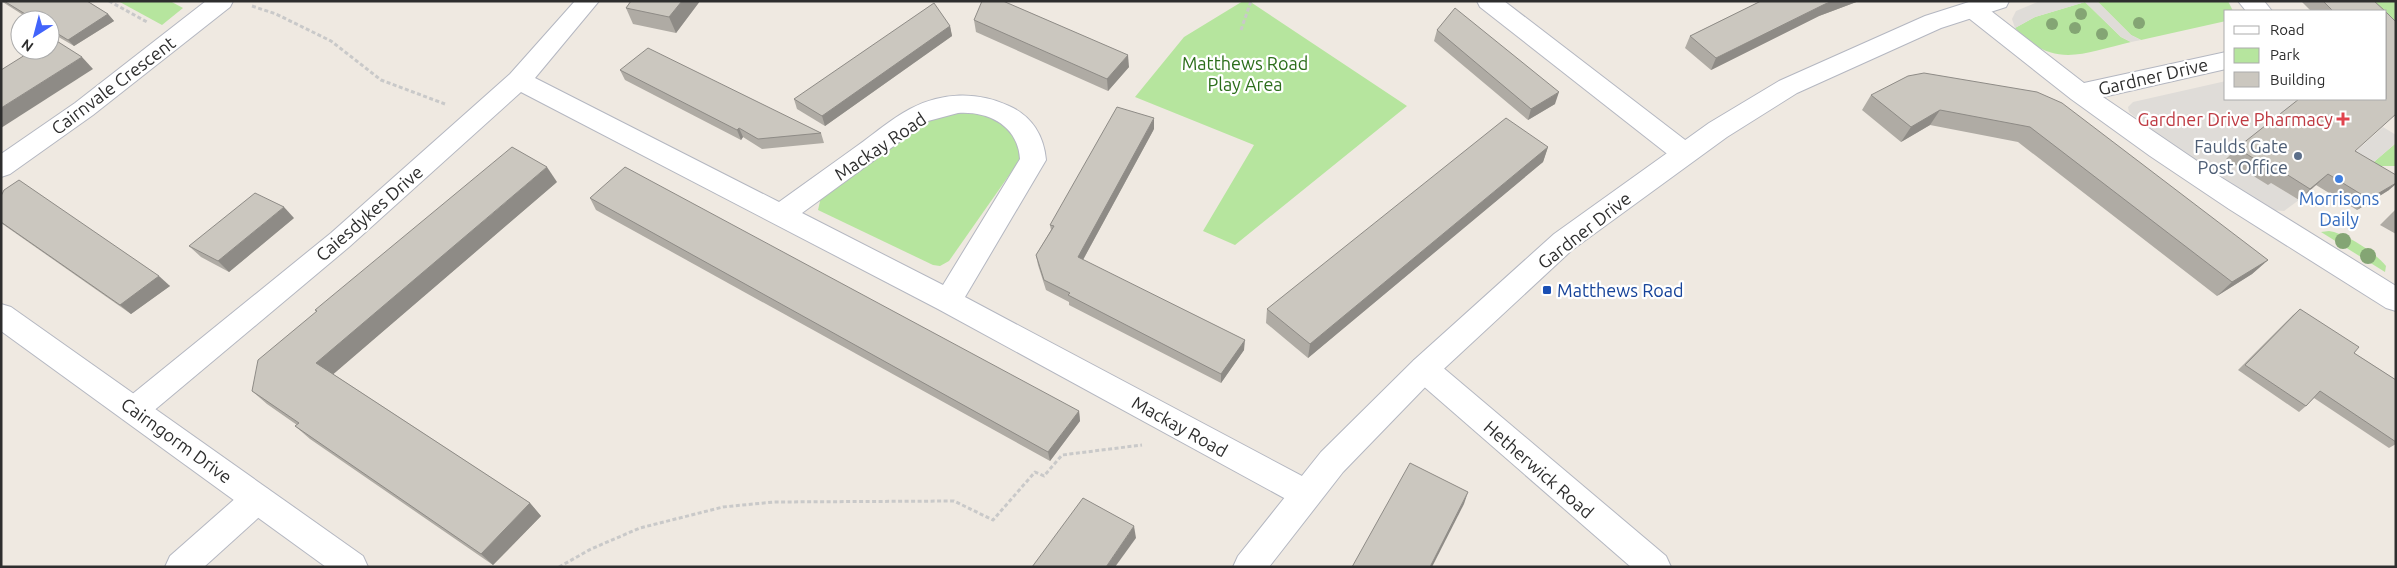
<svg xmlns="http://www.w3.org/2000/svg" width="2397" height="568" viewBox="0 0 2397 568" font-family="Ubuntu,sans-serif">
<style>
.green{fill:#b6e59e}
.plaza{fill:#dfdcd8}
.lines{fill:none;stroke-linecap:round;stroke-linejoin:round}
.street-casing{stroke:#b4b7c1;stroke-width:2}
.secondary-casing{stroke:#b4b7c1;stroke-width:2}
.path{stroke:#c9c9c9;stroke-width:3;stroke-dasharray:4 2.5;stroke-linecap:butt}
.street{fill:#fff;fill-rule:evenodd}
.secondary{fill:#fff;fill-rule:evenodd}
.tree{fill:#84a574}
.wall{fill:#afaba4}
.shaded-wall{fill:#8e8b86}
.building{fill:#cbc7bf;stroke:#8e8b86}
.health-dot{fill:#e0444e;stroke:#fff;stroke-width:2}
.service-dot{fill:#5c6f8a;stroke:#fff;stroke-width:2}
.shop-dot{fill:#3f7fe0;stroke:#fff;stroke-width:2}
.transit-dot{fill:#1a4fb4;stroke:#fff;stroke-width:2}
.labels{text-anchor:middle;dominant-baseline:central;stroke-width:4.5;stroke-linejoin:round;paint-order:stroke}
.park-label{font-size:18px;fill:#2c6e1b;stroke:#fff}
.street-label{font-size:18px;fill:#2e2e2e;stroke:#fff}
.health-label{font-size:18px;fill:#be3a42;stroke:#fff;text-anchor:end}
.service-label{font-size:18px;fill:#4e5e75;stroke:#fff;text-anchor:end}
.shop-label{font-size:18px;fill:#366cbe;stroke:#fff}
.transit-label{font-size:18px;fill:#164399;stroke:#fff;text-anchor:start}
</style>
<rect width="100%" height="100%" fill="#efe9e1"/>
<g class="green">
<polygon points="118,1 170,1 183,8 162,25"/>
<polygon points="1243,1 1249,1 1407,106 1235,245 1203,231 1254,145 1135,97 1184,37"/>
<polygon points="2097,1 2228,1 2233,11 2226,11 2226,21 2141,40 2131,35"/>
<polygon points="2345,1 2396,1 2396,52 2386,35 2386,11 2362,11"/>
<path d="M2085,2l36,35 10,5c-48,11 -77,28 -116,-14l20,-11z"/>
<polygon points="963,110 1001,119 1020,146 1019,161 949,261 940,266 933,265 818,210 821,197 928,118"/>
<polygon points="2396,143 2396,166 2382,166 2372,169 2368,167"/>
<path d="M2329,231c16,2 47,22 57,35l-1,6 -64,-40z"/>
</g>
<g class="plaza">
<polygon points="2040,1 2097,1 2131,35 2141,40 2131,42 2121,37 2085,2 2035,17 2015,28 2012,19 2016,11"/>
<polygon points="2226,81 2226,99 2301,99 2271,183 2299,200 2284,211 2271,210 2234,186 2164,140 2129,112 2128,107 2133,102"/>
<polygon points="2383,127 2396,135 2396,143 2361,173 2344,162"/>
</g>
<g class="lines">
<g class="street-casing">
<g id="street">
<polygon points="206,1 233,1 230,7 93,115 10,174 1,177 1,154 75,103"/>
<path d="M575,1h24l-64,77 244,124c26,-19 52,-37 78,-56 17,-12 34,-27 53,-37 31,-17 68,-18 99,-3 23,10 35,30 37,54l-81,137 352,187 4,10 -4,10 -11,4 -11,-4 -357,-195 -417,-217 -172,155 -204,171 -10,4 -10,-4 -5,-9 5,-9 206,-167 179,-159zM958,113c31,-2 60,13 62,46l-77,126 -141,-72 126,-92z"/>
<polygon points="1477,1 1504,1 1693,146 1697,153 1693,160 1684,163 1675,160 1480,7"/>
<polygon points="2238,1 2264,1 2272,11 2246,11"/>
<polygon points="1974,2 1982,4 2084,83 2226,52 2226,69 2103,97 2222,178 2396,286 2396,311 2386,308 2229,209 2150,156 2071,99 1966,16 1962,10 1966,4"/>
<polygon points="1424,357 1434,360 1666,556 1671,567 1631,567 1414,378 1410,369 1414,360"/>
<polygon points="257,485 268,489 272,499 268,509 204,567 165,567 170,556 246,489"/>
</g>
</g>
<g class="secondary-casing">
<g id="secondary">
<polygon points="1972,1 2009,1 2006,7 1941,28 1797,93 1727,137 1572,250 1434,378 1343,472 1269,567 1233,567 1238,556 1321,452 1414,360 1554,234 1709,123 1779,81 1925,16"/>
<polygon points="1,304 11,307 363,556 368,567 326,567 1,331"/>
</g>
</g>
<g class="path">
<polyline points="109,1 147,22"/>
<polyline points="252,6 276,14 331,41 381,80 445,104"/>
<polyline points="1241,30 1251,1"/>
<polyline points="559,567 591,549 640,528 723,507 774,502 954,501 993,520 1035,472 1044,476 1062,455 1142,445"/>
</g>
<use href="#street" class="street"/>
<use href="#secondary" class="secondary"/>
</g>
<g class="tree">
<circle cx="2081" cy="14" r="6"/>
<circle cx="2139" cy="23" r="6"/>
<circle cx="2052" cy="24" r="6"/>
<circle cx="2075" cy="28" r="6"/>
<circle cx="2102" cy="34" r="6"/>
<circle cx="2343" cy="241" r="8"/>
<circle cx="2368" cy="256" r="8"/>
</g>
<g class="wall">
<polygon points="1,1 87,1 108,14 114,21 74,46 50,32 50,20 31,20"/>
<polygon points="631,1 700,1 676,33 633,24 626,8"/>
<polygon points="1761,1 1859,1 1819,16 1711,70 1685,48 1690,36"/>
<polygon points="2301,1 2374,1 2385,11 2311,11"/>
<polygon points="974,20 1129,67 1108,91 976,32"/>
<polygon points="950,26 952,36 825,126 797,109 794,99"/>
<polygon points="1437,30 1555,104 1528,120 1434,41"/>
<polygon points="620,70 821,133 824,143 762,149 743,137 741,140 625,80"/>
<polygon points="2037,92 2268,260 2252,274 2217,296 2018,142 1930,125 1901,142 1862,110 1871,95"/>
<polygon points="1154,129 1083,260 1244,350 1221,383 1069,305 1069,302 1046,290 1038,265 1036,255 1051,230 1050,225"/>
<polygon points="1548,147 1543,162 1308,358 1266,323 1267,309"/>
<polygon points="2237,148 2356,151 2389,190 2357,210 2316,185 2299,200 2271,183 2268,185 2226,159"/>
<polygon points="557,182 333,374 530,503 541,516 493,565 310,439 295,426 297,425 267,404 252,391 317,312 315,310"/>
<polygon points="1,196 170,286 131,314 1,223"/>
<polygon points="590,198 1079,411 1080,421 1050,461 596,210"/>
<polygon points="2396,209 2396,234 2380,225"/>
<polygon points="294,218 229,272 201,257 189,246"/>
<polygon points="2300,309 2354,353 2396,380 2396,444 2389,448 2314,398 2306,406 2299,412 2238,370 2293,315"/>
</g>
<g class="shaded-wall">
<polygon points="682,1 700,1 676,33 669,17"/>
<polygon points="1833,1 1859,1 1819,16 1711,70 1716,58 1825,4"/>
<polygon points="108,14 114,21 74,46 68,40"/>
<polygon points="950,26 952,36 825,126 822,116"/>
<polygon points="1128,55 1129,67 1108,91 1107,79"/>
<polygon points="82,57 93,69 1,128 1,108"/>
<polygon points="1559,92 1555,104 1528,120 1531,109"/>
<polygon points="1940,110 1930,125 1901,142 1911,127"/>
<polygon points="1154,118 1154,129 1079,267 1078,257"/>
<polygon points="739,128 743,137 741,140 737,130"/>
<polygon points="1548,147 1543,162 1308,358 1310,344"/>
<polygon points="547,167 557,182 330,377 316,363"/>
<polygon points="2328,174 2316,185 2299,200 2310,189"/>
<polygon points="2396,183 2396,184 2389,190 2357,210 2369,199"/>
<polygon points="284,207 294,218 229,272 218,261"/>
<polygon points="2268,260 2252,274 2217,296 2232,282"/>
<polygon points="159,276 170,286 131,314 120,305"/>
<polygon points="1245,340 1244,350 1221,383 1221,374"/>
<polygon points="1079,411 1080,421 1050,461 1048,452"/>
<polygon points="1468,492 1464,504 1432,567 1430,567"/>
<polygon points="530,503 541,516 493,565 481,554"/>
<polygon points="1134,526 1136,538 1115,567 1106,567"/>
</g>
<g class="building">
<polygon points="4,1 87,1 108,14 68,40 50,29 50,20 35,20"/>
<polygon points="631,1 682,1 669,17 626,8"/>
<polygon points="982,1 1003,1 1128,55 1107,79 974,20"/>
<polygon points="1761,1 1833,1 1825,4 1716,58 1690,36"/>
<polygon points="2323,1 2374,1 2385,11 2333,11"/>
<polygon points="934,3 950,26 822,116 794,99"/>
<polygon points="1455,8 1559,92 1531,109 1437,30"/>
<polygon points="2386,12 2396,22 2396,114 2355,151 2396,175 2396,183 2369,199 2328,174 2310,189 2283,172 2280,175 2237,148 2299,99 2386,99"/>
<polygon points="52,38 82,57 1,108 1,70 33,50 50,50 50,40"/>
<polygon points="648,48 821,133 758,139 739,128 737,130 620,70"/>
<polygon points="1924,73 2037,92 2062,103 2268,260 2232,282 2030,127 1940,110 1911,127 1871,95 1908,76"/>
<polygon points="1117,107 1154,118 1078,257 1245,340 1221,374 1068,295 1070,293 1044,280 1036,255 1054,226 1050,225"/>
<polygon points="1506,118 1548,147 1310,344 1267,309"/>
<polygon points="512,147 547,167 316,363 530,503 481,554 295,426 299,423 252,391 258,360 317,311 315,310"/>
<polygon points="625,167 1079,411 1048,452 590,198"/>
<polygon points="19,180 159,276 120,305 1,222 1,196 4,190"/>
<polygon points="255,193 284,207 218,261 189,246"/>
<polygon points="2300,309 2359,347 2354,353 2396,380 2396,442 2320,391 2306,406 2245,365"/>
<polygon points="1410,463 1468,492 1430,567 1352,567"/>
<polygon points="1083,498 1134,526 1106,567 1032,567"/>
</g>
<path class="health-dot" d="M2340.5 111.5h5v5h5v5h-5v5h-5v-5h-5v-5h5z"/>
<circle class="service-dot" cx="2298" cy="156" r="5"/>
<circle class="shop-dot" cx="2339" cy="179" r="5"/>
<rect class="transit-dot" x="1542" y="285" width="10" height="10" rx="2.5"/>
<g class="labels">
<g class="park-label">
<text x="1245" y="63">Matthews Road<tspan x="1245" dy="21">Play Area</tspan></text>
</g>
<g class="street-label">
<text transform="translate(2153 76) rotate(-13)">Gardner Drive</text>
<text transform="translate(113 85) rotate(-37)">Cairnvale Crescent</text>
<text transform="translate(880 146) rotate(-34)">Mackay Road</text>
<text transform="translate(369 213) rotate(-41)">Caiesdykes Drive</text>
<text transform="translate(1584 230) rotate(-38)">Gardner Drive</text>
<text transform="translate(1180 426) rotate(29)">Mackay Road</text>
<text transform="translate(177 440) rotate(36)">Cairngorm Drive</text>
<text transform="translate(1539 469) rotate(41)">Hetherwick Road</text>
</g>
<g class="health-label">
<text x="2333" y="119">Gardner Drive Pharmacy</text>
</g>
<g class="service-label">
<text x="2288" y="146">Faulds Gate<tspan x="2288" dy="21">Post Office</tspan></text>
</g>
<g class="shop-label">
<text x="2339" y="198">Morrisons<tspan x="2339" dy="21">Daily</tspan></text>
</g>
<g class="transit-label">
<text x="1557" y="290">Matthews Road</text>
</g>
</g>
<rect width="2397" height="568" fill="none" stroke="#2e2e2e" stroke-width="5"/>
<rect x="2224" y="10" width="162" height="90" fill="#ffffff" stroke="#ababab"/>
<rect x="2234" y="26" width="25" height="8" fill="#ffffff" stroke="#ababab"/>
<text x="2270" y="35" font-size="15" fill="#2e2e2e">Road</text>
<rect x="2234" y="48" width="25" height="15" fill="#b6e59e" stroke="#ababab"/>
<text x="2270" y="60" font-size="15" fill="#2e2e2e">Park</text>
<rect x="2234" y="72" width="25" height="15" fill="#cbc7bf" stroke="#ababab"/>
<text x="2270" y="85" font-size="15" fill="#2e2e2e">Building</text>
<g transform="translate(35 35) rotate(216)"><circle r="24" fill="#ffffff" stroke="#ababab"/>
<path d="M0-4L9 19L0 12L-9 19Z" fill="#4264fb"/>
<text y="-8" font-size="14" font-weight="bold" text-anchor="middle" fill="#2e2e2e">N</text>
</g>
</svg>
